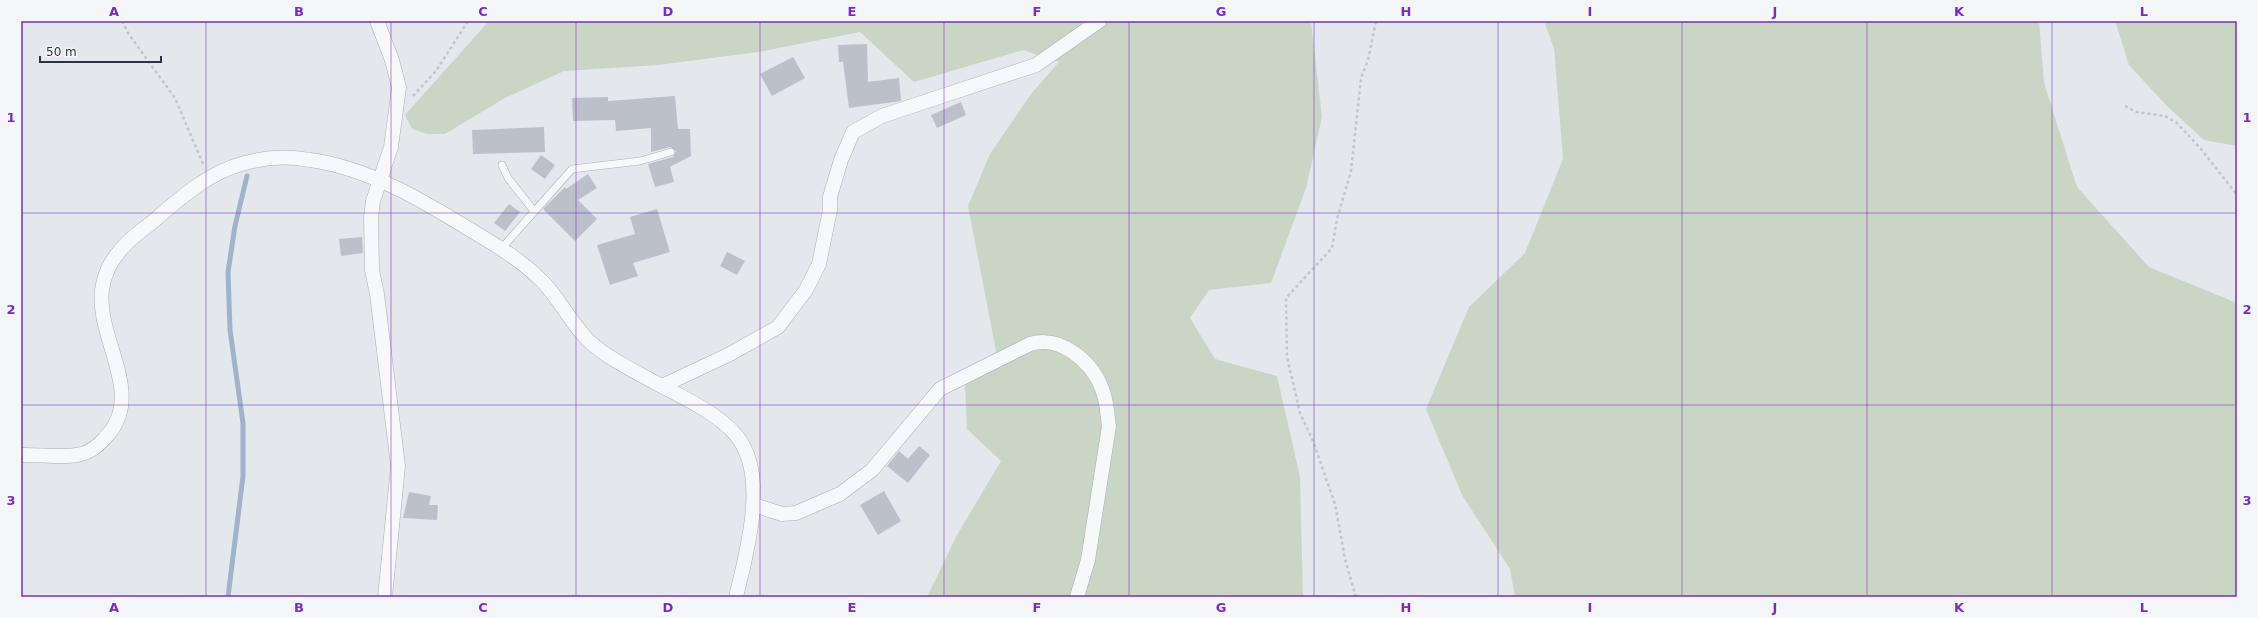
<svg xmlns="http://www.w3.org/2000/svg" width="2258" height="618" viewBox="0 0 2258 618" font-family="'DejaVu Sans',sans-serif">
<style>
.green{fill:#c9d6c5}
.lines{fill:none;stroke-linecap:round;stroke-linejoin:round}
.stream{stroke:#9fb4cc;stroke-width:5}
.building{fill:#bbc0ca}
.service-casing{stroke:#a9aeb7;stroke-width:8}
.minor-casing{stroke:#a9aeb7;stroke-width:15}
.path{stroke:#c2c5cb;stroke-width:2.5;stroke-dasharray:3 3;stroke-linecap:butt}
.service{stroke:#f7f8fa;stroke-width:7}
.minor{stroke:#f7f8fa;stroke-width:14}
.grid{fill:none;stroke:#7b2cbf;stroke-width:1;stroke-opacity:0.55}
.neatline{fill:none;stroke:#7b2cbf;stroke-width:1.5}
.grid-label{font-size:13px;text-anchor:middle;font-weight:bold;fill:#7b2cbf}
</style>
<rect width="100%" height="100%" fill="#e4e7ec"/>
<g class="green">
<polygon points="489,21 1311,21 1322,117 1306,188 1271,283 1209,290 1190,318 1215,359 1277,376 1300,477 1303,597 927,597 957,535 1001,461 967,429 965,384 997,356 968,206 990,154 1031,94 1059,62 1023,50 914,82 860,32 758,52 658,65 564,71 505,98 445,134 427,134 412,129 405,115"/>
<polygon points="1544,21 2039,21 2044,83 2077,187 2149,267 2237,303 2237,597 1515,597 1510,569 1462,495 1426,409 1469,307 1525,253 1563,159 1554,48"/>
<polygon points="2115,21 2237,21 2237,146 2204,140 2166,105 2129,65"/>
</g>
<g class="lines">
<polyline class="stream" points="228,597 243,476 243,423 230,330 228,272 235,226 247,176"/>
</g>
<g class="building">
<polygon points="867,44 868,82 899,78 901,101 849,108 843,62 839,62 838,45"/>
<polygon points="793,57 805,78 772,96 760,74"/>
<polygon points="675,96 678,129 690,129 691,156 670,167 674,182 655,187 648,164 673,157 676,151 670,147 651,152 651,128 616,131 615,120 573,121 572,98 608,97 608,101"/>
<polygon points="961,102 966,115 937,128 931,115"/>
<polygon points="544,127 545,152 473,154 472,130"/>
<polygon points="541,155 555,165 545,179 531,169"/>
<polygon points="588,174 597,188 578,200 597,219 575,241 543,209 565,187 566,189"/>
<polygon points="509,204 520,212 505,231 494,223"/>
<polygon points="657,209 670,252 633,263 638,276 610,285 597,245 635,234 630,217"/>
<polygon points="362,237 363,253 341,256 339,239"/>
<polygon points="727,252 745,261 737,275 720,266"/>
<polygon points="919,446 930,455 908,483 887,466 899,451 908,459"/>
<polygon points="884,491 901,521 878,535 860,505"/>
<polygon points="409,492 431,496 429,505 438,505 437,520 403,518"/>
</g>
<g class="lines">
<g class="service-casing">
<g id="service">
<polyline points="502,165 508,178 534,211"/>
<polyline points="501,249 572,169 640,161 671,152"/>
</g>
</g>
<g class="minor-casing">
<g id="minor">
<polyline points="377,21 392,60 399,87 391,147 373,201 371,217 372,270 377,294 398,466 385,597"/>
<polyline points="662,386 730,354 778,327 806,290 819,264 830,210 830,197 841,160 853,132 882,116 1036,65 1099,21"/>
<path d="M21,455c17,-1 44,4 60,-1 10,-2 17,-8 24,-16 42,-43 -9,-98 -3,-148 2,-14 8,-28 17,-38 8,-11 20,-20 31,-28 28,-24 58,-52 95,-61 21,-6 44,-7 65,-3 58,8 110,39 159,69 25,15 51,30 73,52 18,18 29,43 48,61 19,17 44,29 66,41 26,14 60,29 80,52 33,40 11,116 0,162"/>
<path d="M754,505l28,9 14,-1 44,-19 32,-24 68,-81 90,-45c30,-9 62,17 72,45 5,11 5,24 7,37l-21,134 -11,37"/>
</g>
</g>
<g class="path">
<polyline points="122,21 128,33 175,98 203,164"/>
<polyline points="413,96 436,71 468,21"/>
<polyline points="2125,106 2137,112 2165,116 2177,123 2201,149 2237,195"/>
<polyline points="1356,597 1345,559 1335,504 1313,441 1300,413 1287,357 1286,298 1332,248 1337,219 1351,171 1361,78 1368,60 1376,21"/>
</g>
<use href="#service" class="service"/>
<use href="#minor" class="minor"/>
</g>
<path class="grid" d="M206,21v576M391,21v576M576,21v576M760,21v576M944,21v576M1129,21v576M1314,21v576M1498,21v576M1682,21v576M1867,21v576M2052,21v576M21,213h2216M21,405h2216"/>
<rect width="2258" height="618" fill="none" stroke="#f4f6f9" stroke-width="44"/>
<path d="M40 56v6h121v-6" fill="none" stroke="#2b3445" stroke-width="2"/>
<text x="46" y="56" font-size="12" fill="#2b3445" stroke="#f4f6f9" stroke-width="3" paint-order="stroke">50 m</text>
<rect x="22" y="22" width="2214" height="574" class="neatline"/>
<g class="grid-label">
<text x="114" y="16">A</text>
<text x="299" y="16">B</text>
<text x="483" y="16">C</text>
<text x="668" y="16">D</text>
<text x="852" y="16">E</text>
<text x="1037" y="16">F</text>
<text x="1221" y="16">G</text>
<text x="1406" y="16">H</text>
<text x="1590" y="16">I</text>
<text x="1775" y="16">J</text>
<text x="1959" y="16">K</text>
<text x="2144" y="16">L</text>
<text x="11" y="122">1</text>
<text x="2247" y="122">1</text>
<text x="11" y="314">2</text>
<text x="2247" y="314">2</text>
<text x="11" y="505">3</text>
<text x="2247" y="505">3</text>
<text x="114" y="612">A</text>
<text x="299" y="612">B</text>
<text x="483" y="612">C</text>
<text x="668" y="612">D</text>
<text x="852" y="612">E</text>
<text x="1037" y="612">F</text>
<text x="1221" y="612">G</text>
<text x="1406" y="612">H</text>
<text x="1590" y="612">I</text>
<text x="1775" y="612">J</text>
<text x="1959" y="612">K</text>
<text x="2144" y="612">L</text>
</g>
</svg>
